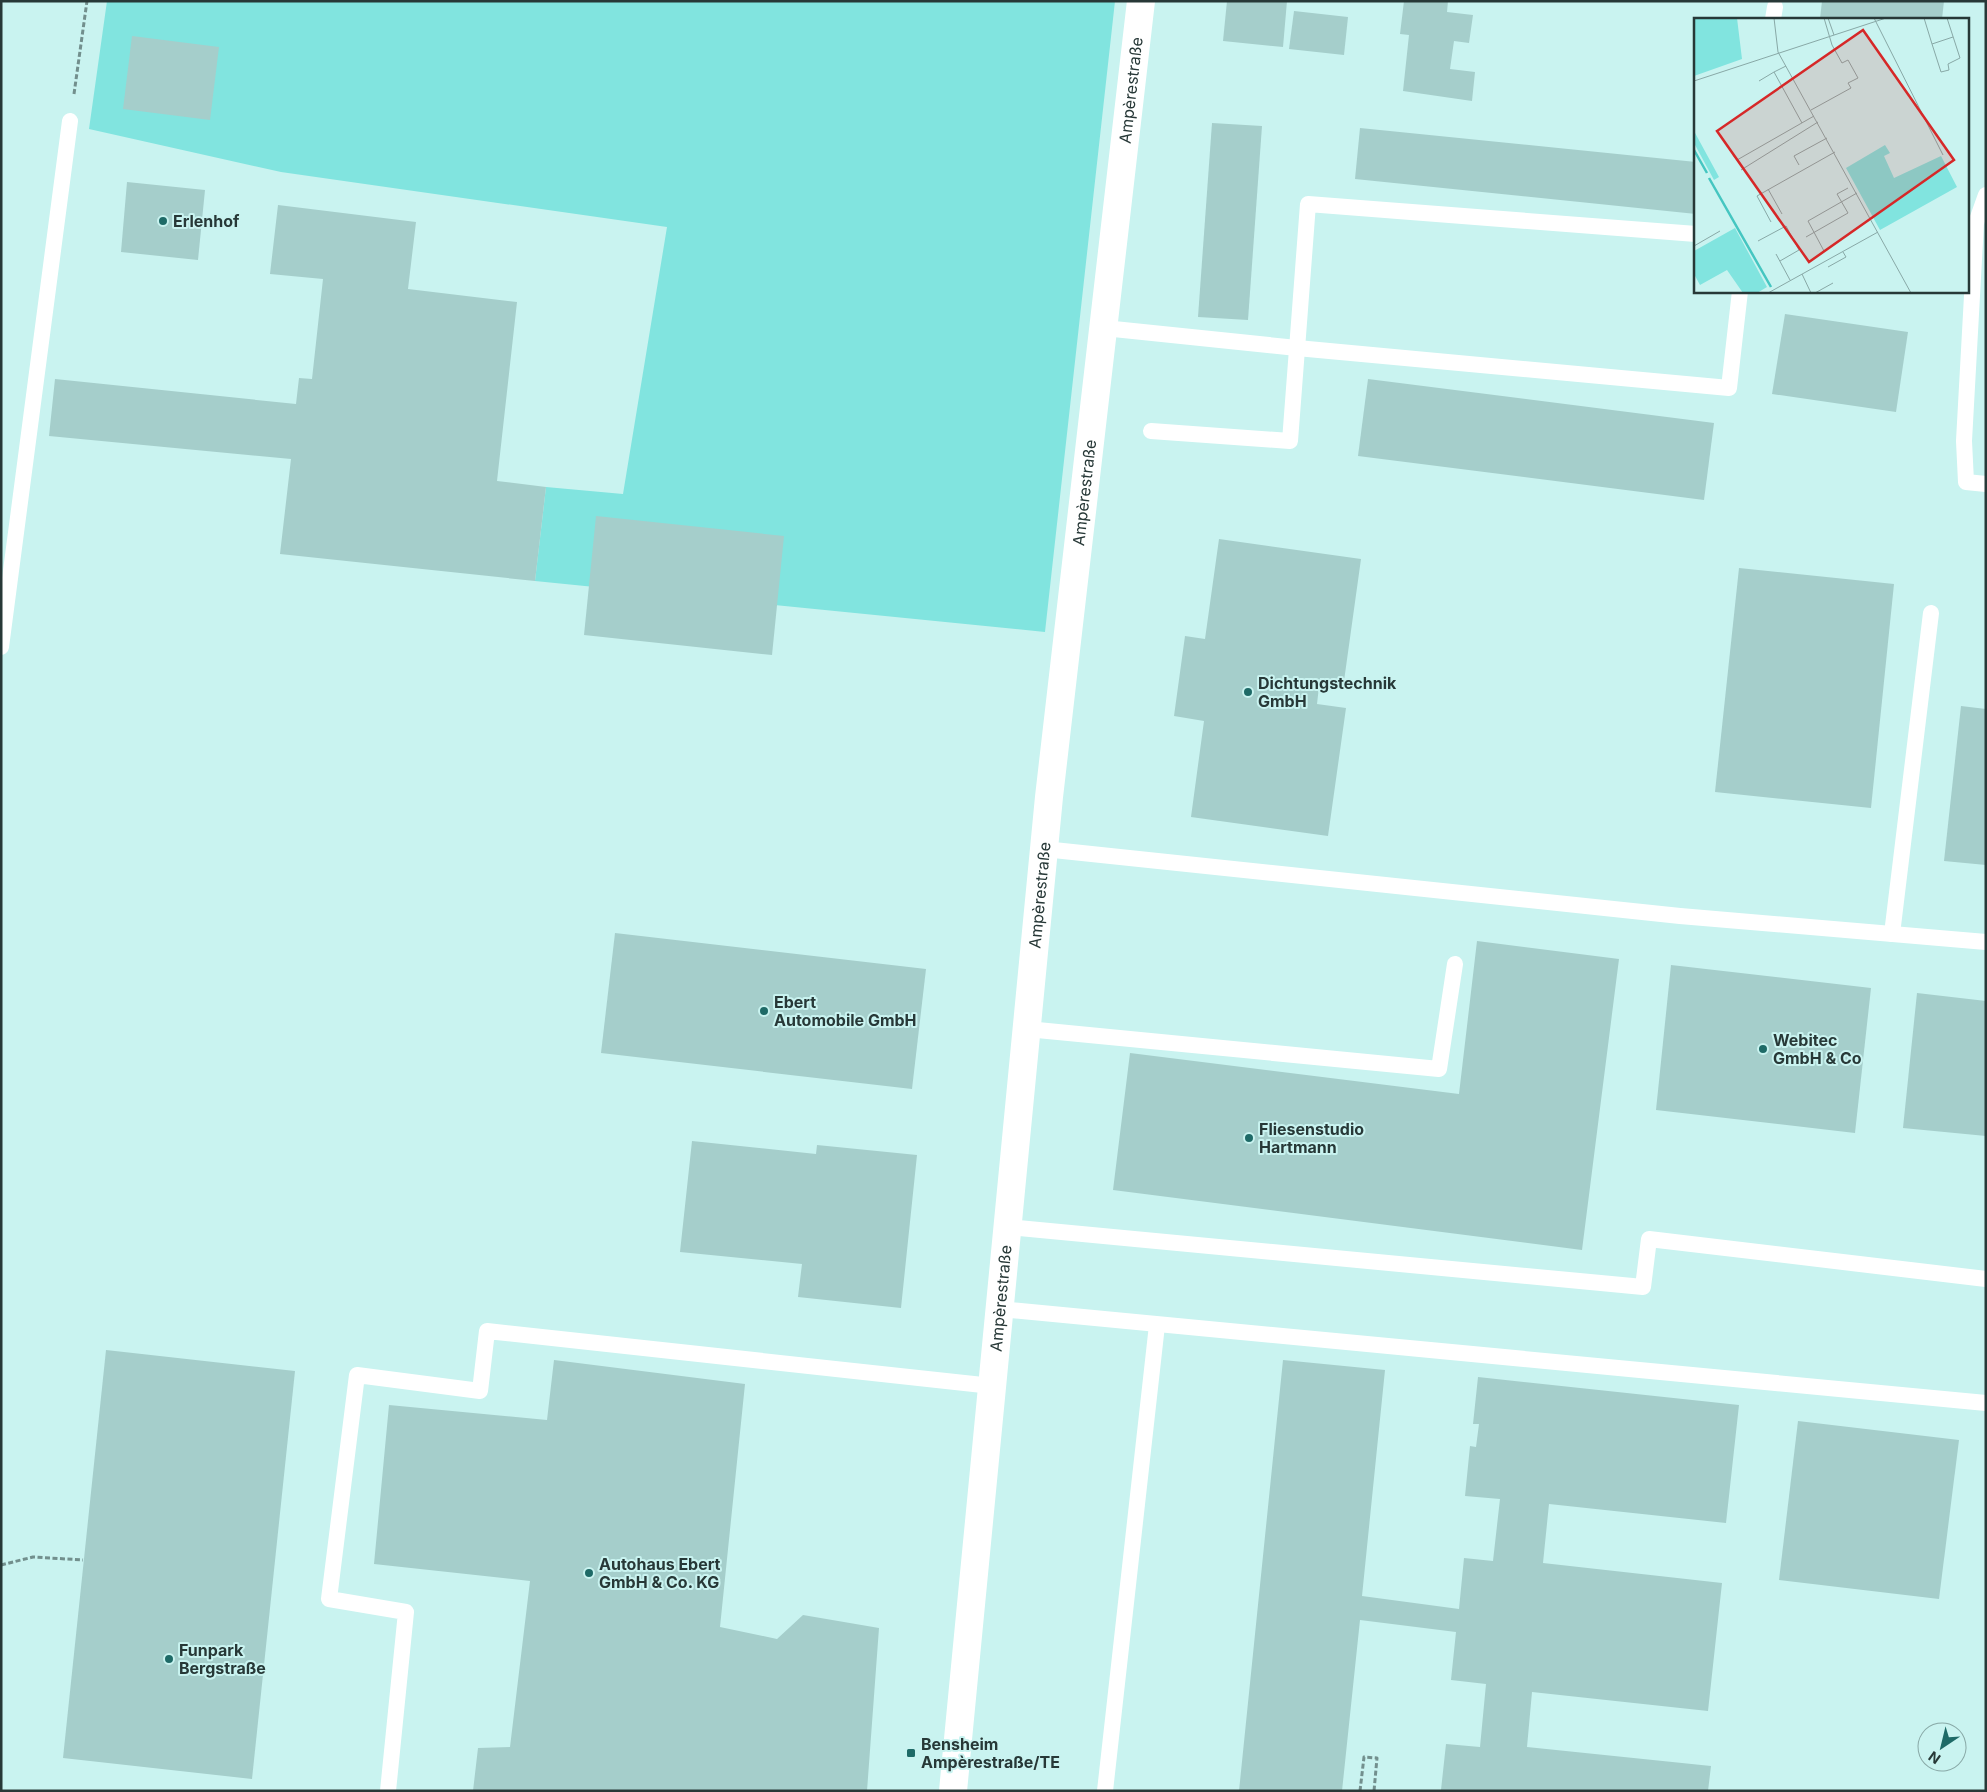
<svg xmlns="http://www.w3.org/2000/svg" width="1987" height="1792" viewBox="0 0 1987 1792" font-family="Inter,sans-serif">
<style>
.green{fill:#81e4df}
.building{fill:#a5cecb}
.lines{fill:none;stroke-linecap:round;stroke-linejoin:round}
.path{stroke:#728f8d;stroke-width:3;stroke-dasharray:5 2.5;stroke-linecap:butt}
.service{stroke:#fff;stroke-width:16}
.minor{stroke:#fff;stroke-width:28}
.poi-dot{fill:#1e6a67;stroke:#c9f3f0;stroke-width:2}
.labels{text-anchor:middle;dominant-baseline:central;stroke-width:4;stroke-linejoin:round;paint-order:stroke}
.street-label{font-size:16px;fill:#273837;stroke:#c9f3f0}
.poi-label{font-size:16px;font-weight:bold;fill:#273837;stroke:#c9f3f0;text-anchor:start}
.inset-river{fill:none;stroke:#45c6c1;stroke-width:2.5}
.inset-road{fill:none;stroke:#88a8a6;stroke-width:1}
.view{fill:#d62828;fill-opacity:0.15;stroke:#d62828;stroke-width:2.5}
.inset-edge{fill:none;stroke:#273837;stroke-width:2.5}
</style>
<rect width="100%" height="100%" fill="#c9f3f0"/>
<polygon class="green" points="107,1 1115,1 1045,632 535,581 546,487 623,494 667,227 281,172 89,129"/>
<g class="building">
<polygon points="1227,1 1287,1 1283,47 1223,41"/>
<polygon points="1404,1 1448,1 1447,12 1473,15 1469,43 1454,41 1450,69 1475,72 1472,101 1403,91 1409,35 1400,34"/>
<polygon points="1822,1 1944,1 1942,19 1820,19"/>
<polygon points="1294,11 1348,17 1344,55 1289,49"/>
<polygon points="132,36 219,47 210,120 123,109"/>
<polygon points="1212,123 1262,126 1248,320 1198,317"/>
<polygon points="1360,128 1696,162 1696,214 1355,179"/>
<polygon points="127,182 205,190 198,260 121,252"/>
<polygon points="278,205 416,222 408,289 517,302 497,481 546,487 535,581 280,554 291,459 49,436 55,379 296,404 299,378 312,379 323,279 270,274"/>
<polygon points="1785,314 1908,332 1896,412 1772,394"/>
<polygon points="1368,379 1714,423 1704,500 1358,456"/>
<polygon points="596,516 784,536 772,655 584,635"/>
<polygon points="1219,539 1361,559 1344,681 1320,678 1317,704 1346,708 1328,836 1191,817 1204,721 1174,716 1185,636 1205,639"/>
<polygon points="1739,568 1894,584 1871,808 1715,792"/>
<polygon points="1961,706 1986,709 1986,865 1944,861"/>
<polygon points="615,933 926,969 912,1089 601,1053"/>
<polygon points="1477,941 1619,959 1582,1250 1113,1190 1130,1053 1459,1094"/>
<polygon points="1671,965 1871,988 1855,1133 1656,1110"/>
<polygon points="1917,993 1986,1001 1986,1136 1903,1128"/>
<polygon points="692,1141 816,1154 817,1145 917,1155 901,1308 798,1297 802,1264 680,1252"/>
<polygon points="106,1350 295,1371 252,1779 63,1758"/>
<polygon points="554,1360 745,1384 720,1627 777,1639 803,1615 879,1628 867,1791 473,1791 478,1748 510,1747 530,1581 374,1564 389,1405 547,1420"/>
<polygon points="1283,1360 1385,1370 1362,1596 1459,1609 1464,1558 1493,1561 1500,1499 1465,1496 1470,1446 1476,1447 1479,1424 1473,1424 1478,1377 1739,1405 1726,1523 1549,1504 1543,1563 1722,1583 1708,1711 1532,1692 1527,1747 1711,1766 1708,1791 1441,1790 1446,1744 1480,1747 1486,1684 1451,1680 1456,1632 1360,1620 1342,1791 1239,1791"/>
<polygon points="1798,1421 1959,1440 1939,1599 1779,1580"/>
</g>
<g class="lines">
<g class="path">
<polyline points="74,94 87,1"/>
<polyline points="1,1565 33,1557 83,1560"/>
<polyline points="1360,1791 1364,1757 1377,1758 1374,1791"/>
</g>
<g class="service">
<polyline points="1773,19 1775,7"/>
<polyline points="1986,195 1976,223 1964,441 1966,482 1986,484"/>
<polyline points="1104,328 1297,348 1729,388 1740,291"/>
<polyline points="1151,431 1290,441 1308,204 1696,234"/>
<polyline points="1,647 70,121"/>
<polyline points="1044,849 1680,916 1986,942"/>
<polyline points="1892,934 1931,613"/>
<polyline points="1027,1029 1439,1069 1455,964"/>
<polyline points="1008,1227 1643,1287 1649,1239 1986,1279"/>
<polyline points="1000,1309 1986,1403"/>
<polyline points="388,1791 406,1612 329,1599 357,1375 480,1391 487,1331 992,1386"/>
<polyline points="1105,1791 1157,1325"/>
</g>
<path class="minor" id="s1" d="M953,1791l96,-994 92,-796"/>
</g>
<g class="poi-dot">
<circle cx="163" cy="221" r="5"/>
<circle cx="1248" cy="692" r="5"/>
<circle cx="764" cy="1011" r="5"/>
<circle cx="1763" cy="1049" r="5"/>
<circle cx="1249" cy="1138" r="5"/>
<circle cx="589" cy="1573" r="5"/>
<circle cx="169" cy="1659" r="5"/>
<rect x="906" y="1748" width="10" height="10" rx="2.5"/>
</g>
<g class="labels">
<g class="street-label">
<text stroke="none"><textPath href="#s1" startOffset="1710">Ampèrestraße</textPath></text>
<text stroke="none"><textPath href="#s1" startOffset="1305">Ampèrestraße</textPath></text>
<text stroke="none"><textPath href="#s1" startOffset="900">Ampèrestraße</textPath></text>
<text stroke="none"><textPath href="#s1" startOffset="495">Ampèrestraße</textPath></text>
</g>
<g class="poi-label">
<text x="173" y="221">Erlenhof</text>
<text x="1258" y="683">Dichtungstechnik<tspan x="1258" dy="18">GmbH</tspan></text>
<text x="774" y="1002">Ebert<tspan x="774" dy="18">Automobile GmbH</tspan></text>
<text x="1773" y="1040">Webitec<tspan x="1773" dy="18">GmbH &amp; Co</tspan></text>
<text x="1259" y="1129">Fliesenstudio<tspan x="1259" dy="18">Hartmann</tspan></text>
<text x="599" y="1564">Autohaus Ebert<tspan x="599" dy="18">GmbH &amp; Co. KG</tspan></text>
<text x="179" y="1650">Funpark<tspan x="179" dy="18">Bergstraße</tspan></text>
<text x="921" y="1744">Bensheim<tspan x="921" dy="18">Ampèrestraße/TE</tspan></text>
</g>
</g>
<g transform="translate(1694 18)">
<rect width="275" height="275" fill="#c9f3f0"/>
<path d="M0,0h43l5,41 -48,17zM0,113l25,46 -5,3 -20,-37zM191,127l5,8 -6,3 10,22 47,-22 16,31 -77,43 -34,-62zM41,210l32,59 -10,6h-14l-16,-23 -27,15 -6,-11v-23z" fill="#81e4df"/>
<path class="inset-river" d="M0,132l13,23M15,160l62,109"/>
<path class="inset-road" d="M80,0l4,34 133,241M134,0l6,17M180,0l69,137M230,0l8,26M253,0l13,40 -12,6 1,6 -8,2 -9,-28 21,-7M92,48l-12,6 28,51M0,63l192,-63M65,63l15,-9M117,92l40,-22 -3,-5 10,-5 -10,-18 -6,3 -10,-18 -8,-27M39,137l4,5 77,-44M105,147l-5,-9 33,-18M47,152l77,-48M74,171l14,25M77,204l-14,-26 78,-44M112,219l42,-24 -11,-19 11,-6M64,223l28,-15 13,24 -19,11M0,228l26,-15M130,233l-16,-30 49,-28M82,236l14,26M134,249l18,-10 -3,-5M108,256l9,19M74,275l110,-61M121,275l18,-10"/>
<path class="view" d="M169,12l91,130 -145,102 -92,-131z"/>
<rect width="275" height="275" class="inset-edge"/>
</g>
<rect width="1987" height="1792" fill="none" stroke="#273837" stroke-width="5"/>
<g transform="translate(1942 1747) rotate(215)"><circle r="24" fill="#c9f3f0" stroke="#88a8a6"/>
<path d="M0-4L9 19L0 12L-9 19Z" fill="#1e6a67"/>
<text y="-8" font-size="14" font-weight="bold" text-anchor="middle" fill="#273837">N</text>
</g>
</svg>
